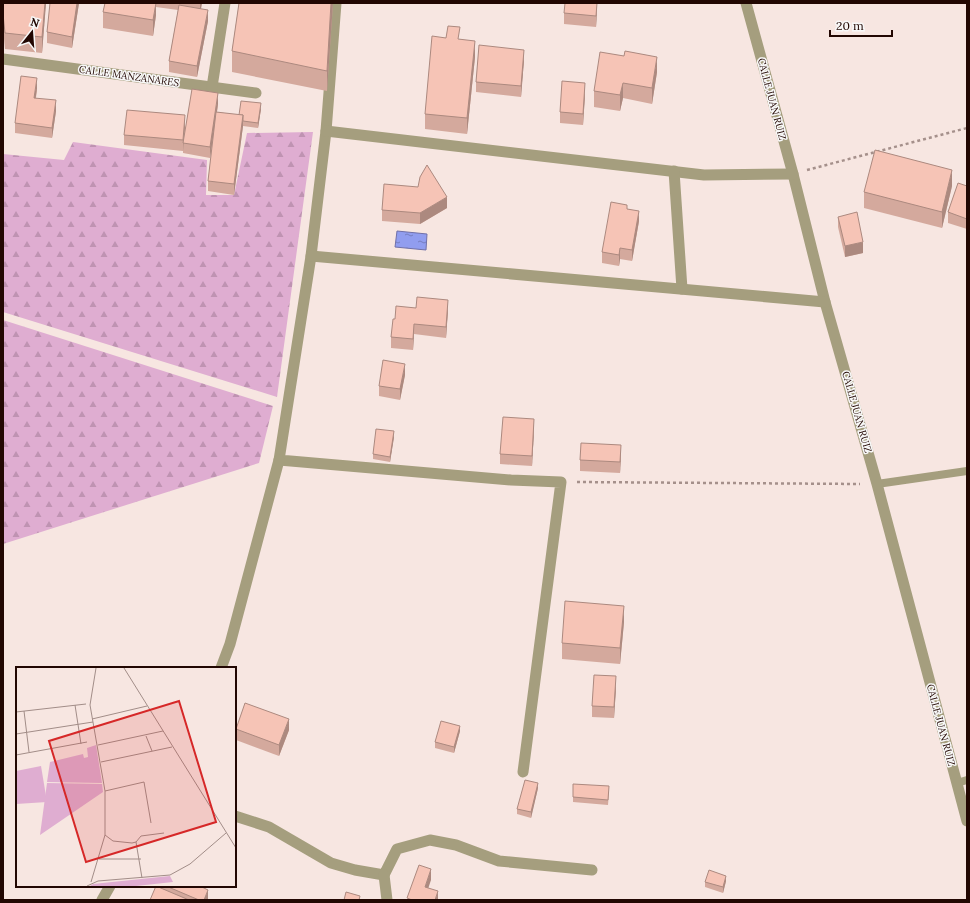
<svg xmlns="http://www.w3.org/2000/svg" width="970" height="903" viewBox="0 0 970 903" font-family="Lora,serif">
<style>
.forest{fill:url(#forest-firs)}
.water{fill:url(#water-ripples);stroke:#7070a8}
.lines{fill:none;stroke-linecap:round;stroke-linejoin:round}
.path{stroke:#a5908b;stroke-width:2.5;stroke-dasharray:3 3;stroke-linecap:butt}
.service{stroke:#a59e7e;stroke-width:8}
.minor{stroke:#a59e7e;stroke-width:11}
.wall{fill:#d4a99d}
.shaded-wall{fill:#ac897f}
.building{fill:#f6c4b6;stroke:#ac897f}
.labels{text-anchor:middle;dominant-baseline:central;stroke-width:3;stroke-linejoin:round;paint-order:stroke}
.street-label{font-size:10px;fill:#220702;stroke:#f8f8f8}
.inset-road{fill:none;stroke:#a28d88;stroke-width:1}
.view{fill:#d62828;fill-opacity:0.15;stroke:#d62828;stroke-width:2}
.inset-edge{fill:none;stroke:#220702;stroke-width:2}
</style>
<defs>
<pattern id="forest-firs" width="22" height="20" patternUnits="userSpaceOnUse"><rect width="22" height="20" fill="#dfadd1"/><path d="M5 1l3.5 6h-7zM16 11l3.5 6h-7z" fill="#bf93b2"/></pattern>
<pattern id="water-ripples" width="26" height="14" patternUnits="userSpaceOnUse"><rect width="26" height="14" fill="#919def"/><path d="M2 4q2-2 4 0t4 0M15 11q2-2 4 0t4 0" fill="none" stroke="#767ebf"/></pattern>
</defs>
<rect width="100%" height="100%" fill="#f7e6e1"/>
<g class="forest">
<polygon points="313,132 277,397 3,312 3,154 64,160 73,142 207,160 206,195 234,195 247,133"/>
<polygon points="3,320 273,406 259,463 3,544"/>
</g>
<polygon class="water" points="397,231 427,234 426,250 395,247"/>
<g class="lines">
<g class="path">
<polyline points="807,170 967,128"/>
<polyline points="577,482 860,484"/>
</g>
<g class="service">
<polyline points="877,484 967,471"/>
<polyline points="957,783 967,780"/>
</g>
<g class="minor">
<polyline points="336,3 326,131 311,256 279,460 511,480 561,482 523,772"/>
<polyline points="746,3 793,174 825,302 877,484 967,821"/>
<polyline points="3,59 256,93"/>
<polyline points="212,87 225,3"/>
<polyline points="326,131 704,175 793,174"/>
<polyline points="674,171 682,289"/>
<polyline points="311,256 825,302"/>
<polyline points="221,668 230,644 279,460"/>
<polyline points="235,816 269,827 331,863 355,870 384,875 397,849 430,840 456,845 499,861 592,870"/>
<polyline points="384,875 387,900"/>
<polyline points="102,900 110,886"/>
</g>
</g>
<g class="wall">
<polygon points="3,3 46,3 42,53 5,49 3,29"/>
<polygon points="79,3 72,48 47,43 47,32"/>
<polygon points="105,3 202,3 201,9 208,21 197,77 169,72 169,61 178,10 156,7 156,15 153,36 103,28 103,12"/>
<polygon points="239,3 333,3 327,91 232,72 232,51"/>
<polygon points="597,10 596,27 564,24 564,13"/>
<polygon points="460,39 475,57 467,134 425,129 425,114"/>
<polygon points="524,60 521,97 476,92 476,82"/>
<polygon points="657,72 652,104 623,98 620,111 594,107 594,91"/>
<polygon points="37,89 36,98 56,111 52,138 15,133 15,123"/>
<polygon points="585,94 583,125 560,123 560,112"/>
<polygon points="218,104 217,112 239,115 261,109 258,128 243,126 234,195 208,191 208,181 215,125 210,158 183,153 183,145 183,151 124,145 124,135 185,126 184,140"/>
<polygon points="952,186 942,228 864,208 864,192"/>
<polygon points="967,186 967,229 948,223 948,212"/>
<polygon points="447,208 420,224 382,221 382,210"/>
<polygon points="627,209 639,221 632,261 620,259 619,266 602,263 602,252"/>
<polygon points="838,217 863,253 845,257 838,227"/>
<polygon points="448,310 446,338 414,334 413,350 391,348 391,337 395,319"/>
<polygon points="405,375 400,400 379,396 379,386"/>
<polygon points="534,430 532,466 500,464 500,454"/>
<polygon points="394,437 390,462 373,459 373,454"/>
<polygon points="621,455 620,473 580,471 580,460"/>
<polygon points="624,622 620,664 562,659 562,643"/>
<polygon points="616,687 614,718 592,717 592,706"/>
<polygon points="236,729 289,730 279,756 236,740"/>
<polygon points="460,731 454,753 435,748 435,742"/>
<polygon points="538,788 531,818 517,814 517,809"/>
<polygon points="609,792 608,805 573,802 573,797"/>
<polygon points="726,881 723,893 705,887 705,882"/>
<polygon points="158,886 200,886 208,900 150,900 158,887"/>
</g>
<g class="shaded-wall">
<polygon points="45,3 46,3 42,53 42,37"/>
<polygon points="77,3 79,3 72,48 72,37"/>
<polygon points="156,3 156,15 153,36 153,20"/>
<polygon points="200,3 202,3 200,13"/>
<polygon points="331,3 333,3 327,91 327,71"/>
<polygon points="597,3 597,10 596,27 596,16"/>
<polygon points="208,10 208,21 197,77 197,66"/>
<polygon points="475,41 475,57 467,134 467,118"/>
<polygon points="524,50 524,60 521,97 521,86"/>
<polygon points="657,57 657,72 652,104 652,88"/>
<polygon points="37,78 37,89 34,108 34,98"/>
<polygon points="585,83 585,94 583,125 583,114"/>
<polygon points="623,83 623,98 620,111 620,95"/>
<polygon points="218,93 218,104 210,158 210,147"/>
<polygon points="56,100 56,111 52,138 52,128"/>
<polygon points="261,103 261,109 258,128 258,123"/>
<polygon points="185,115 185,126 183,151 183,140"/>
<polygon points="243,115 243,126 234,195 234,184"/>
<polygon points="952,170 952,186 942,228 942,212"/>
<polygon points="447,197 447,208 420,224 420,213"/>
<polygon points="639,211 639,221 632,261 632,250"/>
<polygon points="863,242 863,253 845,257 845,246"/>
<polygon points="620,248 620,259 619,266 619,255"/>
<polygon points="448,300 448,310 446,338 446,327"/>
<polygon points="414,324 414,334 413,350 413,339"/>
<polygon points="405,364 405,375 400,400 400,389"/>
<polygon points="534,419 534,430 532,466 532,456"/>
<polygon points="394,431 394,437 390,462 390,457"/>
<polygon points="621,445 621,455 620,473 620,462"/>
<polygon points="624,606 624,622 620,664 620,648"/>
<polygon points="616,676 616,687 614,718 614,707"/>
<polygon points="289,719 289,730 279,756 279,745"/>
<polygon points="460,726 460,731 454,753 454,747"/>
<polygon points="538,783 538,788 531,818 531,812"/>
<polygon points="431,869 431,880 425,898 425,887"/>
<polygon points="726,876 726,881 723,893 723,887"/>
<polygon points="208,890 208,900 204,900"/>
<polygon points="438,891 438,900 435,900"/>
</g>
<g class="building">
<polygon points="3,3 45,3 42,37 5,33 3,14"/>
<polygon points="50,3 77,3 72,37 47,32"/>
<polygon points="105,3 156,3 153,20 103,12"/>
<polygon points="239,3 331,3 327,71 232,51"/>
<polygon points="565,3 597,3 596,16 564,13"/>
<polygon points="179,5 208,10 197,66 169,61"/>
<polygon points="448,26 460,27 458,39 475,41 467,118 425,114 432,36 446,38"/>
<polygon points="479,45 524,50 521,86 476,82"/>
<polygon points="625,51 657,57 652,88 623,83 620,95 594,91 600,52 624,56"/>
<polygon points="21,76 37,78 34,98 56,100 52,128 15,123"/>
<polygon points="562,81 585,83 583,114 560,112"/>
<polygon points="192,89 218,93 210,147 183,143"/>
<polygon points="241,101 261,103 258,123 243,121 243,115 239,115"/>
<polygon points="127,110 185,115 183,140 124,135"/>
<polygon points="216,112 243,115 234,184 208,181"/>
<polygon points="875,150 952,170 942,212 864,192"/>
<polygon points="427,165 447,197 420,213 382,210 384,184 418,187 420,177"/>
<polygon points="958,183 967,186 967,219 948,212"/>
<polygon points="611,202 627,205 627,209 639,211 632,250 620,248 619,255 602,252"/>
<polygon points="857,212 863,242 845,246 838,217"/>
<polygon points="417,297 448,300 446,327 414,324 413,339 391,337 393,319 395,319 396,306 416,308"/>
<polygon points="383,360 405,364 400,389 379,386"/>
<polygon points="503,417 534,419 532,456 500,454"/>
<polygon points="376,429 394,431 390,457 373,454"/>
<polygon points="581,443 621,445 620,462 580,460"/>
<polygon points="565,601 624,606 620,648 562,643"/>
<polygon points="594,675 616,676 614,707 592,706"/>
<polygon points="245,703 289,719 279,745 236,729"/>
<polygon points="441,721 460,726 454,747 435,742"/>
<polygon points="525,780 538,783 531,812 517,809"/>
<polygon points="573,784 609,786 608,800 573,797"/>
<polygon points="419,865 431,869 425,887 438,891 435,900 412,900 407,898"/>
<polygon points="709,870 726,876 723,887 705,882"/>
<polygon points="156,886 189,900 150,900"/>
<polygon points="166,886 200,886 208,890 204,900 199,900"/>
<polygon points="346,892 360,896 359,900 344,900"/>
</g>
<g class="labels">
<g class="street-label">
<text transform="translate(129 76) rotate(8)">CALLE MANZANARES</text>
<text transform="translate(772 99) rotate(75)">CALLE JUAN RUIZ</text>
<text transform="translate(857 412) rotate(74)">CALLE JUAN RUIZ</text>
<text transform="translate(941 725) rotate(75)">CALLE JUAN RUIZ</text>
</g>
</g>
<g transform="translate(16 667)">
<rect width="220" height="220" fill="#f7e6e1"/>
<path d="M25,99l6,36 -31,2v-33z" fill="#dfadd1"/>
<path d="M80,78l6,38 -55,-1 3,-20 33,-8 1,4 4,-1 -1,-9zM31,116l55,1 1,8 -63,43zM154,209l3,6 -37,4h-46l3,-2z" fill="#dfadd1"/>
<path class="inset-road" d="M80,1l-6,37 15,86 39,-9 7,41M108,1l112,180M59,38l6,39M8,44l5,41M0,45l70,-8M76,52l55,-13M0,67l77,-12M130,69l6,15M82,78l65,-14M0,88l71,-13M85,95l71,-15M89,124v44l8,6 19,2 4,-1 5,-6 23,-3M120,175l6,36M83,192h42M75,215l14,-47M71,219l11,-5 72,-6 20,-11 36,-31"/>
<path class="view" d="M163,34l37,121 -130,40 -37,-121z"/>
<rect width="220" height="220" class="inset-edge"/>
</g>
<rect width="970" height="903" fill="none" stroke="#220702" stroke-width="8"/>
<g transform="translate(32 32) rotate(17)" stroke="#f8f8f8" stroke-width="3" paint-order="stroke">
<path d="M0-3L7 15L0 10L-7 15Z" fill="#220702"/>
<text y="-6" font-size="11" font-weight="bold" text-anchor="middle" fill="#220702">N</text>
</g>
<path d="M830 30v6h62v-6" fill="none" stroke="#220702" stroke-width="2"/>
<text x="836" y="30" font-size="12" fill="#220702" stroke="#f8f8f8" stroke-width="3" paint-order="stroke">20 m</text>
</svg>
